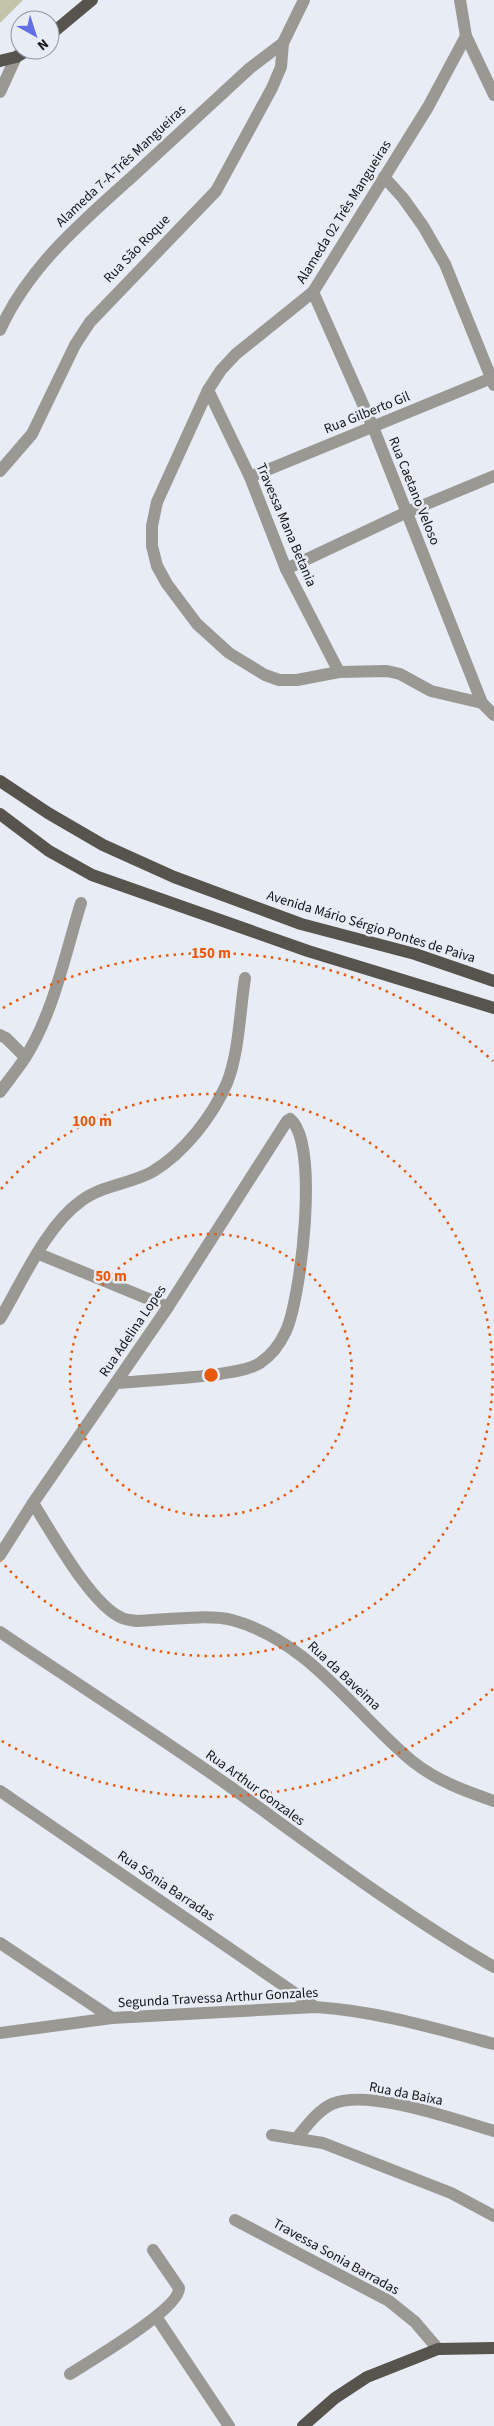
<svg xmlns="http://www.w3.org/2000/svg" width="494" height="2426" viewBox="0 0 494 2426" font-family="'Source Sans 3',sans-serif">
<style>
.green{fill:#c2c4a9}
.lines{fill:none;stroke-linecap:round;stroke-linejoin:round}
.minor{stroke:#9a9893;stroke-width:12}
.major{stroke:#57544d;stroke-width:12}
.ring{fill:none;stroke:#e8590c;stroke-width:2.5;stroke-dasharray:2.5 5}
.labels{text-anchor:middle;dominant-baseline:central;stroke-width:5;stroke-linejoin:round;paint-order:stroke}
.street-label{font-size:14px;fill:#131518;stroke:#e7ecf5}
.centre{fill:#e8590c;stroke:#e7ecf5;stroke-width:2.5}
.ring-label{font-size:15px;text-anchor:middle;font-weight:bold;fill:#e8590c;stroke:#e7ecf5;stroke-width:5;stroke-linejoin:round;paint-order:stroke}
</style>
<rect width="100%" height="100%" fill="#e7ecf5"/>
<polygon class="green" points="0,0 23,0 0,23"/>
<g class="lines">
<g class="minor">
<polyline points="460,0 466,36 494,95"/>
<polyline points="466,36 428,107 313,292 236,354 221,370 208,390 157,502 152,526 152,546 157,566 167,584 197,624 229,653 265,675 279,680 297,680 339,672 387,671 400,674 431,691 482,703 494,715"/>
<polyline points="0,92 16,57"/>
<polyline points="384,177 403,198 423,226 445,264 494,385"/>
<polyline points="313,292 373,427 482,703"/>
<path d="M0,330c29,-64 82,-108 133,-154 39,-36 78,-72 117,-108l33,-25"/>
<polyline points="208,390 250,477 286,569 339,672"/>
<polyline points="0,471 32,434 75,345 90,322 216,191 272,88 281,67 283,43 304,0"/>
<polyline points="250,477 494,377"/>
<polyline points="286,569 407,512 494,476"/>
<polyline points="0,1035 6,1038 25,1057"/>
<path d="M0,1092c8,-11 17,-22 25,-34 29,-46 40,-104 56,-155"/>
<polyline points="39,1254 168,1307"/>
<path d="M0,1319c22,-37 46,-93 81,-118 21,-16 49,-17 71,-29 32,-19 60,-55 75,-89 12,-30 13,-73 18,-105"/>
<path d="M33,1503c19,30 58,102 89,115 4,2 10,2 15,3 26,-1 71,-7 95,-1 78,21 122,93 180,141 25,20 53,30 82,40"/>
<path d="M0,1555l33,-52 135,-196 119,-186 3,-2c30,24 11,179 -4,212 -6,13 -14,24 -26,32 -21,14 -113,17 -143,20"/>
<path d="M0,1632c77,52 156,102 232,156 86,62 170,126 262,179"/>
<polyline points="0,1791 315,2007"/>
<polyline points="0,1943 112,2018"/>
<path d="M0,2033l112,-15 203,-11c62,4 119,21 179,37"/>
<polyline points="272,2135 323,2143 451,2193 494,2216"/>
<path d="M296,2139c10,-12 21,-28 36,-35 36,-16 124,16 162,27"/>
<polyline points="235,2220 389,2301 415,2322 438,2349"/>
<polyline points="157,2318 229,2426"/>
<path d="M70,2374c20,-13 110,-65 109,-86l-26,-38"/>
</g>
<g class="major">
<polyline points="50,35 92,0"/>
<polyline points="0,61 16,57 28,50"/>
<polyline points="0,781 48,813 103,845 174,877 301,924 415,954 494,981"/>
<polyline points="0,814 49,851 92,875 308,951 494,1008"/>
<polyline points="303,2426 335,2398 367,2377 438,2349 494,2348"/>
</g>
</g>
<g class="ring">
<circle cx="211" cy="1375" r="141"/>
<path d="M1 1189A281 281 0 1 1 1 1561"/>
<path d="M493 1689A422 422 0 0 1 0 1740M3 1008A422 422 0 0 1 493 1061"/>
</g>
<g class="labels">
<g class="street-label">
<text transform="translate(121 166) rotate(-43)">Alameda 7-A-Três Mangueiras</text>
<text transform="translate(344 212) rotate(-58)">Alameda 02 Três Mangueiras</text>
<text transform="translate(137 249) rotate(-46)">Rua São Roque</text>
<text transform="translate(367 413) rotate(-22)">Rua Gilberto Gil</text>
<text transform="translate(414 491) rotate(68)">Rua Caetano Veloso</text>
<text transform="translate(286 525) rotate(67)">Travessa Mana Betania</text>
<text transform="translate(371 927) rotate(17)">Avenida Mário Sérgio Pontes de Paiva</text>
<text transform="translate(133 1331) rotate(-56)">Rua Adelina Lopes</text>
<text transform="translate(344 1676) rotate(43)">Rua da Baveima</text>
<text transform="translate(255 1788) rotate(36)">Rua Arthur Gonzales</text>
<text transform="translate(166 1886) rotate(34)">Rua Sônia Barradas</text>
<text transform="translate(218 1998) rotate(-3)">Segunda Travessa Arthur Gonzales</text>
<text transform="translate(406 2094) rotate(11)">Rua da Baixa</text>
<text transform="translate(336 2257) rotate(29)">Travessa Sonia Barradas</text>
</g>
</g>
<circle cx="211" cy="1375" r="8" class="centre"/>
<g class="ring-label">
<text x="211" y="958">150 m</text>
<text x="92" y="1126">100 m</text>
<text x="111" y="1281">50 m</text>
</g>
<g transform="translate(35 35) rotate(141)"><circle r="24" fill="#e7ecf5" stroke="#92969d"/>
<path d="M0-4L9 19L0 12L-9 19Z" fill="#626fe7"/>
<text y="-8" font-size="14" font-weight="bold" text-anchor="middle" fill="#131518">N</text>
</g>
</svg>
